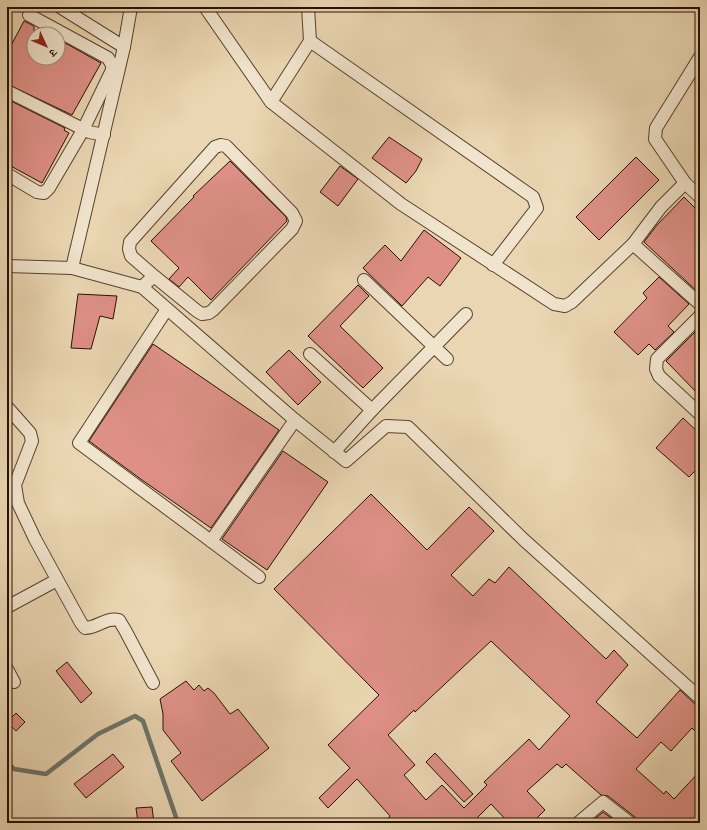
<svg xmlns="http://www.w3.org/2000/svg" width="707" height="830" viewBox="0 0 707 830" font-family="'IM FELL French Canon','Noto Serif Devanagari',serif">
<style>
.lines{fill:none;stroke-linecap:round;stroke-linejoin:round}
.stream{stroke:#6d746d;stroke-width:4.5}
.building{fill:#de9087;stroke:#280f00;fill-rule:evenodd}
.minor-casing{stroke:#58412c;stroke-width:14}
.minor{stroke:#f1e4cd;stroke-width:12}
</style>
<rect width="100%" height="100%" fill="#ead6b2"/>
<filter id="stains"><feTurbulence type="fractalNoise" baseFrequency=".005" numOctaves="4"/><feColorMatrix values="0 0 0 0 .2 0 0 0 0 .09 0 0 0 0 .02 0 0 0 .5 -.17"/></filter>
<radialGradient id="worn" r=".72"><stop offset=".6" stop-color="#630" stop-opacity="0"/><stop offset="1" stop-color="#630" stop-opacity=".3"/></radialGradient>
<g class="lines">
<polyline class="stream" points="7,762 14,769 46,774 98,734 135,716 143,721 178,823"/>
</g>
<g class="building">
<polygon points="24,21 34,26 34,58 58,58 58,39 101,63 72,115 7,84 7,53"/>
<polygon points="7,99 65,128 64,130 69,133 42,183 7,164"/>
<polygon points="389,137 422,159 416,171 406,183 372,158"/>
<polygon points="636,157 659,180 599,240 576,217"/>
<polygon points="230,161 286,217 287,221 211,300 188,277 179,287 169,279 179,268 151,241 194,197 193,196"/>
<polygon points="340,166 358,179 338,206 320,192"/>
<polygon points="684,197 700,213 700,294 644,242 657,225"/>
<polygon points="424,230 461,258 440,286 428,277 402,306 363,268 385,245 401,261"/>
<polygon points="659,277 689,304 668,326 674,332 655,350 649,344 638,355 614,332 647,298 643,293"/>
<polygon points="358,285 369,296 340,326 383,368 363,388 308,336"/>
<polygon points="78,294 117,296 113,319 100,316 91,349 71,348"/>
<polygon points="700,327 700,396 666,361"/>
<polygon points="153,344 279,430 211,528 142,480 89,441"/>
<polygon points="289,350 321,382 298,405 266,372"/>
<polygon points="683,418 700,434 700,466 689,477 656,448"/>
<polygon points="283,451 328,482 267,570 222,539"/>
<path d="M371,494l56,56 42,-43 25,24 -43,44 22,21 16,-17 6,4 14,-16 97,92 8,-9 14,15 -32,37 41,36 43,-48 20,19v27l-8,-8 -21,23 -10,-9 -25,27 28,25 2,-3 8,8 26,-28v52h-63l-2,-6 -27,-21 -7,-1 -35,-31 -4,4 -5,-4 -30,27 18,19 -13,13h-23l-18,-19 -19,19h-88l6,-7 -33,-37 -29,29 -9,-10 31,-30 -22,-23 51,-50 -105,-106zM491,641l79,75 -31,34 -10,-11 -45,43 3,3 -23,23 -22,-23 -16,15 -22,-25 11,-10 -27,-30 26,-25 1,2z"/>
<polygon points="67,662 92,693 81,703 56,671"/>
<polygon points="186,681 194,690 199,685 204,691 208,688 214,693 230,714 238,709 269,748 202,801 171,761 181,753 163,730 163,714 160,699"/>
<polygon points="16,713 25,722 16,731 7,722"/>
<polygon points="435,753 473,794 464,802 426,762"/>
<polygon points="113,754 124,767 86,798 74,784"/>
<polygon points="152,807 154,823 138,823 136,808"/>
<polygon points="603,812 618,823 590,823"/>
</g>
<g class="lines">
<g class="minor-casing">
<g id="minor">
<polyline points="60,7 124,47"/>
<polyline points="205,7 271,102 310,41 533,197 537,208 493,265"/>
<polyline points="308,7 310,41"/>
<polyline points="7,91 89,132 104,135"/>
<polyline points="271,102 401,204 554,304 565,306 572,302 633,244"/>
<polyline points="7,174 37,192 44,193 49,188 83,130 112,70 112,65 108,58 29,15"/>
<polyline points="685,183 655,139 656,128 700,57"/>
<polyline points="700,197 685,183 661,207 633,244 700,304"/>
<polyline points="7,266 72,268 142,287 295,420 346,461 386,426 408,427 524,540 700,698"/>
<polyline points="72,268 124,47 131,7"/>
<polyline points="364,280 447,359"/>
<polyline points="142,287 154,276 131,256 129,249 130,242 215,147 221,145 226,146 292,213 296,221 292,229 213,310 209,313 202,314 197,311 154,276"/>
<polyline points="167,309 79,443 211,541"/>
<polyline points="700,316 657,359 656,369 659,376 700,414"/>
<polyline points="310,354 372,410"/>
<path d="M7,407l23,26 2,8 -17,44 3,18 17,36 46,84 4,5c13,0 20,-11 34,-8l6,10 28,53"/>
<polyline points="334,452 372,410 466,314"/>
<polyline points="7,487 8,492 7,498"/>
<polyline points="259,577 211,541 295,420"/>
<polyline points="7,607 57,580"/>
<polyline points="7,669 14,682"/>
<polyline points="578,823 603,802 630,823"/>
</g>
</g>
<use href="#minor" class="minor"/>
</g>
<rect width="707" height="830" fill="none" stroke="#ead6b2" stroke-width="24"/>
<rect x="8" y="8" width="691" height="814" fill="none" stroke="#280f00" stroke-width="2"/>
<rect x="12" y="12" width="683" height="806" fill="none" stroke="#280f00"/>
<g transform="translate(46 46) rotate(134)"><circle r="19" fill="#f1e4cd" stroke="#a18f7b"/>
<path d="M0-3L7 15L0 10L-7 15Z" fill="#8f2418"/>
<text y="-6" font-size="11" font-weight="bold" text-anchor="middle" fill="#280f00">उ</text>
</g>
<rect width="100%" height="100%" filter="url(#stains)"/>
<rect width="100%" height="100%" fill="url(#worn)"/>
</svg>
